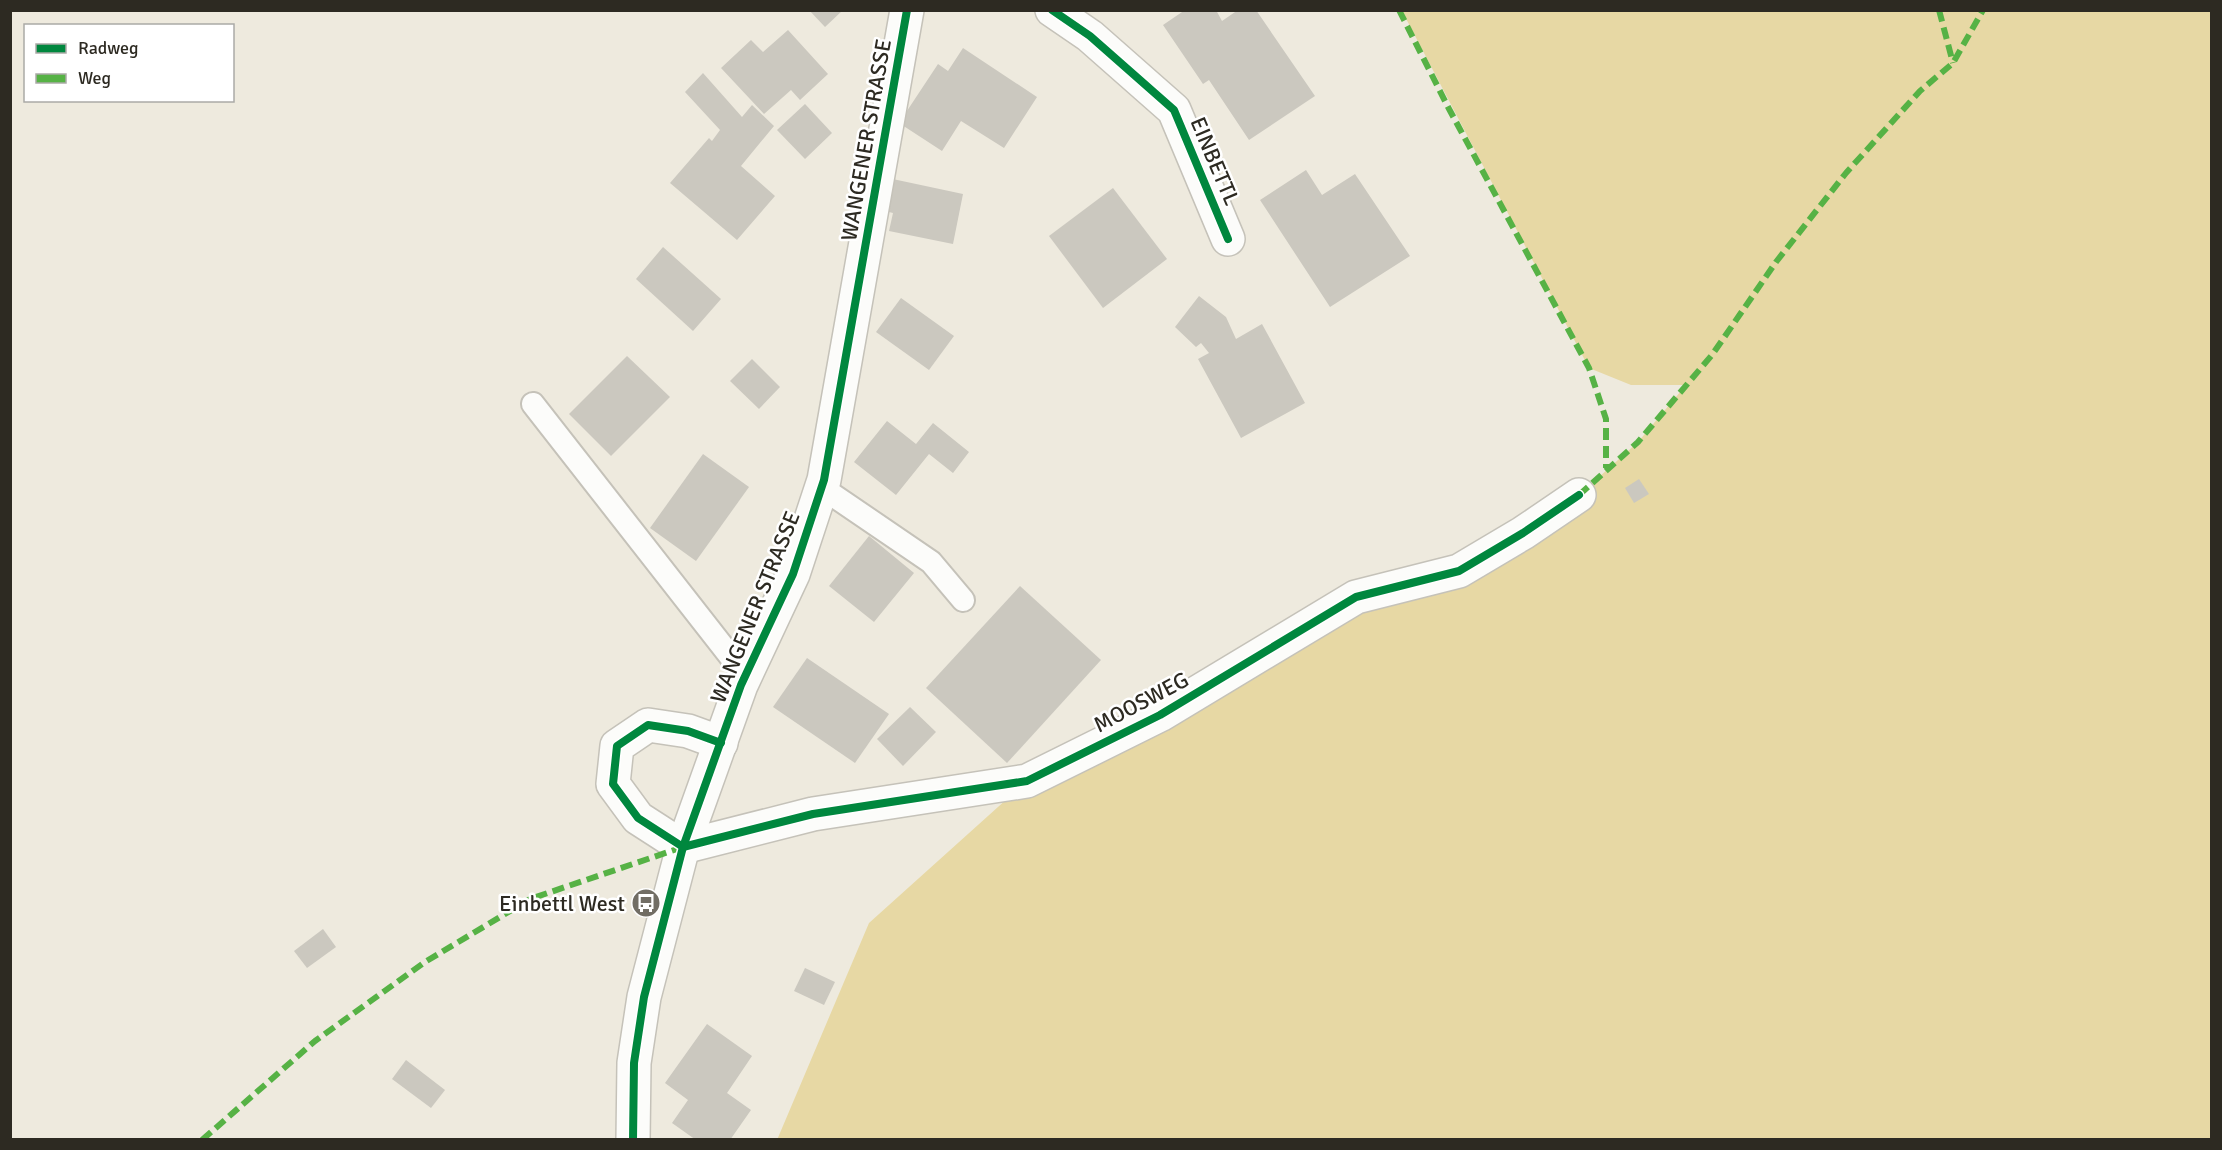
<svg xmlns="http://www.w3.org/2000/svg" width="2222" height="1150" viewBox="0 0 2222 1150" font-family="Signika,sans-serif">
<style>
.green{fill:#e7d8a4}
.building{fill:#cbc8bf}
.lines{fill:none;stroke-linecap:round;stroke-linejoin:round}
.lane-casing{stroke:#c5c2b9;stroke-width:26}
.street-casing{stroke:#c5c2b9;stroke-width:36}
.lane{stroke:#fcfcfa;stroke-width:22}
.street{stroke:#fcfcfa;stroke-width:33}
.quiet{stroke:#56b245;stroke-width:6;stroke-dasharray:12 6;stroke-linecap:butt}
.cycleway-casing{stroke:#fff;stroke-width:11}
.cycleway{stroke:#00873e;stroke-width:8}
.labels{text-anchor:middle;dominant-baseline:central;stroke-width:5;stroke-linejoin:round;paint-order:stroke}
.street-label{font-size:22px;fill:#2d2a22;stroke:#fff}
.poi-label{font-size:22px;fill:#2d2a22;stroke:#fff;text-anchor:end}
</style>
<rect width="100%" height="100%" fill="#eeeade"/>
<polygon class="green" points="1402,11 2211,11 2211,1139 777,1140 869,923 1027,781 1356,597 1459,571 1579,495 1638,442 1686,385 1631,385 1589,368"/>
<g class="building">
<polygon points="809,10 843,10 825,27"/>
<polygon points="1185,10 1216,10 1222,21 1238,10 1256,10 1315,96 1249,140 1209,80 1203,84 1163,25"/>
<polygon points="788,30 828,74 800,100 791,90 764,114 721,68 751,40 763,52"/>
<polygon points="963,48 1037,97 1004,148 961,121 942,151 899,123 938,64 948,71"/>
<polygon points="703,73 742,117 752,105 774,126 741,166 775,196 737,240 670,183 709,138 712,141 720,130 685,92"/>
<polygon points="805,104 832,133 805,159 777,130"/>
<polygon points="1306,170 1322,195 1355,174 1410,256 1330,307 1260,200"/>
<polygon points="888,178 963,194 953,244 889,231 893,213 881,210"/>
<polygon points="1113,188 1167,259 1103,308 1049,236"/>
<polygon points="663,247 721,299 693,331 636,279"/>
<polygon points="1199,296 1226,317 1236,339 1262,324 1305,403 1241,438 1198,359 1209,353 1201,343 1196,347 1175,327"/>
<polygon points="901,298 954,336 929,370 876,332"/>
<polygon points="627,356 670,397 611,456 569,414"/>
<polygon points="752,359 780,387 759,409 730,381"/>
<polygon points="887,421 916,444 933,423 969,452 953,473 929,454 896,495 854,462"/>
<polygon points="703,454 749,487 696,561 650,528"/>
<polygon points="1639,479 1649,494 1634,503 1625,488"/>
<polygon points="869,536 914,573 874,622 829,586"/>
<polygon points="1020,586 1101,660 1007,763 926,688"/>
<polygon points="807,658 889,714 855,763 773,707"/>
<polygon points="910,707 936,732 903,766 877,739"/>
<polygon points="323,929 336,947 307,968 294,951"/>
<polygon points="805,968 835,982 824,1005 794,991"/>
<polygon points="707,1024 752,1056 727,1093 751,1110 730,1140 696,1140 672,1123 688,1100 665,1083"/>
<polygon points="406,1060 445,1090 431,1108 392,1079"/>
</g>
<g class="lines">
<g class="lane-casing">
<g id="lane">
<polyline points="533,404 745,675"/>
<polyline points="821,487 931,562 963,600"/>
</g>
</g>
<g class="street-casing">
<g id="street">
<polyline points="1052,10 1090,36 1174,110 1228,239"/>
<polyline points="683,847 813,814 1027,781 1160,715 1356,597 1459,571 1523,533 1579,495"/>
<polyline points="683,847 638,818 613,784 617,746 648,725 688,731 721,743"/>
<polyline points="633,1140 634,1063 644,997 683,847 741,685 793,574 824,480 907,10"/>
</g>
</g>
<use href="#lane" class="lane"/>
<use href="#street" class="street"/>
<g class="quiet">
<polyline points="1399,10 1448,107 1589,368 1606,419 1606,468"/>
<polyline points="1939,10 1953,63"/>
<polyline points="1579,495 1638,442 1712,355 1776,262 1846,173 1920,91 1953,63 1983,10"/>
<polyline points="202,1140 315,1041 425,962 530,899 683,847"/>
</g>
<g class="cycleway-casing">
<g id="cycleway">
<polyline points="1052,10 1090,36 1174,110 1228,239"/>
<polyline points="683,847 813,814 1027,781 1160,715 1356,597 1459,571 1523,533 1579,495"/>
<polyline points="683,847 638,818 613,784 617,746 648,725 688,731 721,743"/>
<polyline points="633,1140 634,1063 644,997 683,847 741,685 793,574 824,480 907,10"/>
</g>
</g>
<use href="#cycleway" class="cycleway"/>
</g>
<defs>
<g id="bus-disc" transform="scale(1.5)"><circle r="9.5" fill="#716d64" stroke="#fff"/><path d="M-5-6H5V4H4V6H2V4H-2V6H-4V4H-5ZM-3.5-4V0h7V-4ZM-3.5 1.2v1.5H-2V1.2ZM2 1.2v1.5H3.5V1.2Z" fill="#fff"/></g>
</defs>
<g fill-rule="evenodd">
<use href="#bus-disc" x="646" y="903"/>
</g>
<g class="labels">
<g class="street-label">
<text transform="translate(866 140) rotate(-80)">WANGENER STRASSE</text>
<text transform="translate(1215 161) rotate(67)">EINBETTL</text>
<text transform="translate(755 607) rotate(-68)">WANGENER STRASSE</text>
<text transform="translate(1141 702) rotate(-28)">MOOSWEG</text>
</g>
<g class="poi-label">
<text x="625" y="903">Einbettl West</text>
</g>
</g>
<rect width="2222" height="1150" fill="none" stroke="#2d2a22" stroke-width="24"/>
<rect x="24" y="24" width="210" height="78" fill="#ffffff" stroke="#abaaa7" stroke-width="1.5"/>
<rect x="36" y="44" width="30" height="9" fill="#00873e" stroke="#abaaa7" stroke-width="1.5"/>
<text x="78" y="54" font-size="18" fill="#2d2a22">Radweg</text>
<rect x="36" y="74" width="30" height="9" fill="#56b245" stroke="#abaaa7" stroke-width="1.5"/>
<text x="78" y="84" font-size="18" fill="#2d2a22">Weg</text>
</svg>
